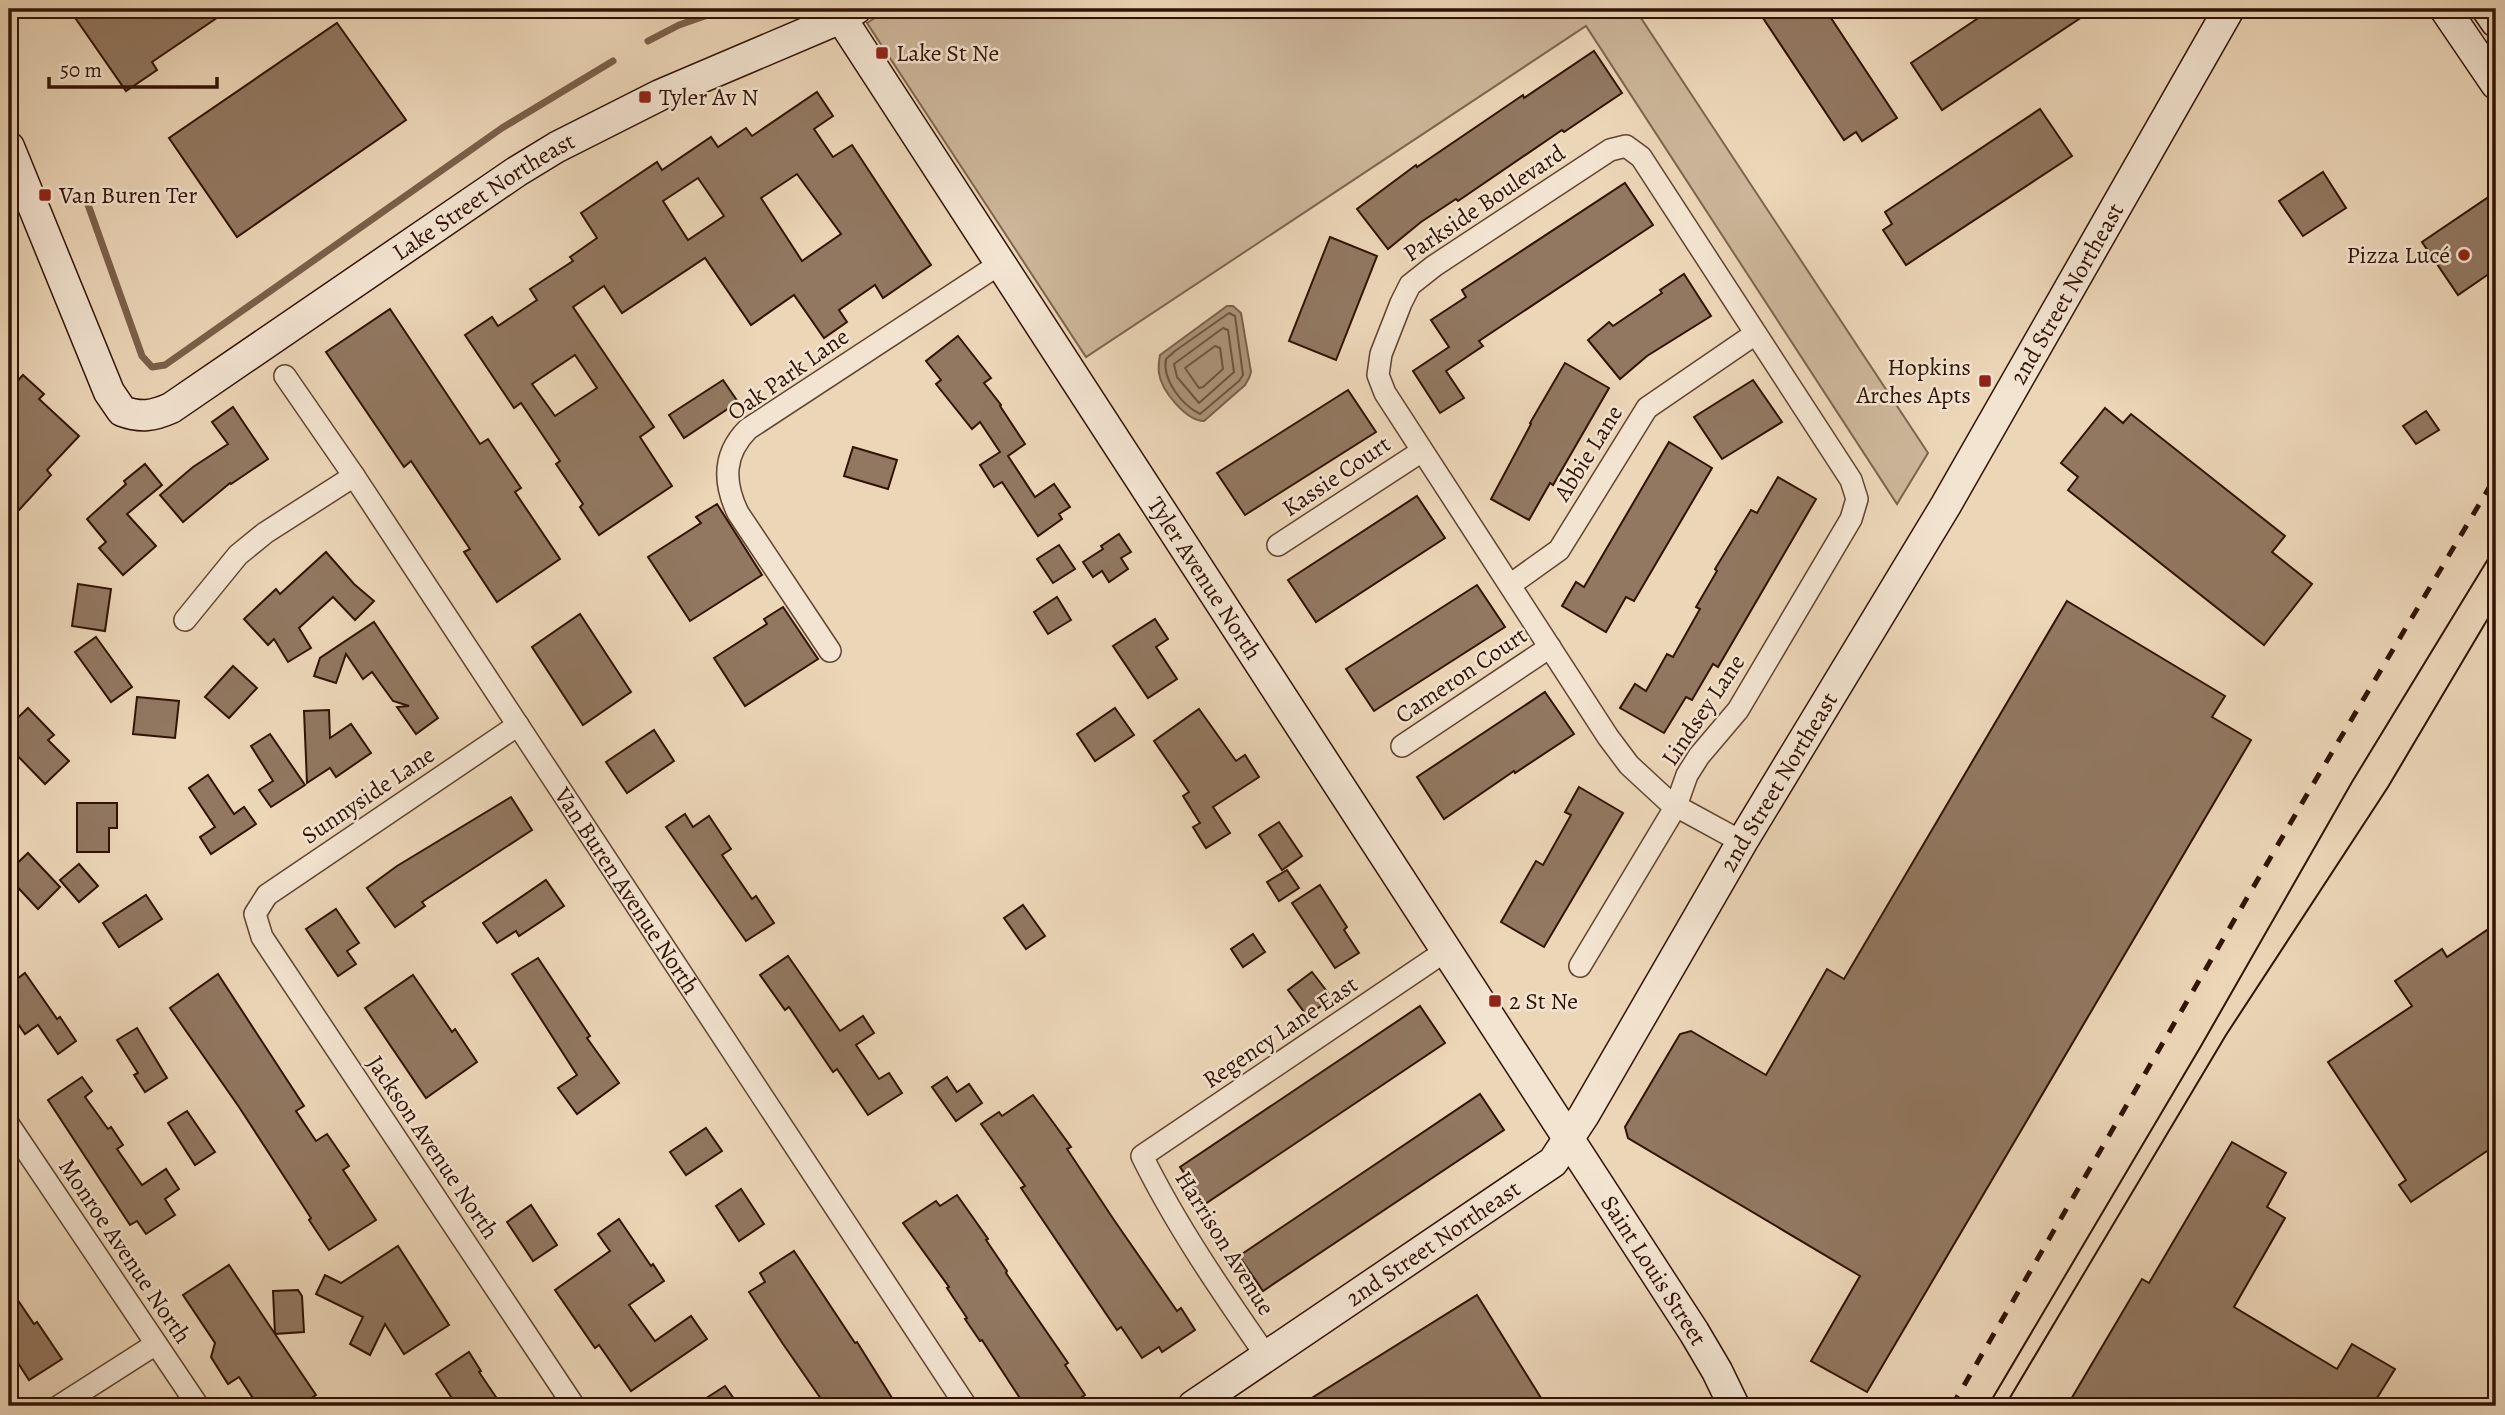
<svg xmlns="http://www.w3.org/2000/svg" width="2505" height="1415" viewBox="0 0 2505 1415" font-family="Alegreya,serif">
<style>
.green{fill:#ccb599;stroke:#7e644e;stroke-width:2}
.water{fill:#ac947a;stroke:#7b604a;stroke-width:2}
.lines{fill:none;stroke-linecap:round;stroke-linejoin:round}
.shore{stroke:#6e543e;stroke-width:2}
.stream{stroke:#7b604a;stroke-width:7}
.building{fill:#927861;stroke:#311303;stroke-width:2;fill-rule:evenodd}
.street-casing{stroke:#604430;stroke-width:24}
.secondary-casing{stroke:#311303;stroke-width:33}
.street{stroke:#f3e4d1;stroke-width:21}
.secondary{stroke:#f3e4d1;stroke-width:30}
.tram{stroke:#311303;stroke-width:2}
.rail{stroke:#311303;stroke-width:5;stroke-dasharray:12 12;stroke-linecap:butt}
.poi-dot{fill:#8f2418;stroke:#f3e4d1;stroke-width:2.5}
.labels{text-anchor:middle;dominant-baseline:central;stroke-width:5;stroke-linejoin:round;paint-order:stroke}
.poi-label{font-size:24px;fill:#311303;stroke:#f3e4d1;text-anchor:start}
.street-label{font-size:24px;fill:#311303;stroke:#f3e4d1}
</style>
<rect width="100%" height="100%" fill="#ecd6b8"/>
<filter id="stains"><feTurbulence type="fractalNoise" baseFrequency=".00286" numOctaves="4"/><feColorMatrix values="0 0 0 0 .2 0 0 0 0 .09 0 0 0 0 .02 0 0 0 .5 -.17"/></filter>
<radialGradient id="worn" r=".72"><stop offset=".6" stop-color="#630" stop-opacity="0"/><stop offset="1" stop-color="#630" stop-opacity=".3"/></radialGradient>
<polygon class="green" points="889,9 1635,9 1928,453 1897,504 1586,26 1086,357 867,23"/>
<path class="water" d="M1227,306h6l8,7 10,59 -2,6 -4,7 -41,36c-18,0 -43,-31 -45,-48 -1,-7 0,-12 1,-18z"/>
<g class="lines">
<g class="shore">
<path d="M1229,313l6,3 8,59 -4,6 -39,33c-18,-9 -38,-34 -34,-55l9,-8z"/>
<polygon points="1223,328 1228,330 1234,372 1199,403 1177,377 1174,364"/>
<polygon points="1215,346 1220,348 1223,369 1203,387 1199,388 1185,368"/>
</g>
<g class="stream">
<polyline points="648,41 679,25 725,9"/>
<polyline points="67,198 76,195 86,199 142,356 152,367 165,365 502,128 613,61"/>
</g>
</g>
<g class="building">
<polygon points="69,9 230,9 152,62 157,70 126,91"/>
<polygon points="1757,9 1825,9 1897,118 1862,141 1856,132 1844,140"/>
<polygon points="1992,9 2094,9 1942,110 1911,63"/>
<polygon points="337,23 406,120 237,237 169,138"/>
<polygon points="1594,51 1622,93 1564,132 1562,130 1458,201 1456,199 1421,222 1388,249 1357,209 1416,165 1417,167 1523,95 1524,98"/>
<path d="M817,92l16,24 -19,13 19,28 19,-12 79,120 -48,33 -8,-13 -36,25 8,12 -23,16 -30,-43 -43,30 -46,-67 -83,55 -18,-27 -31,21 81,120 -14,10 32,49 -73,49 -19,-28 3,-3 -27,-40 4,-3 -39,-58 -7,5 -49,-73 27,-18 6,9 39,-26 -7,-11 43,-28 -3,-4 27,-19 -16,-25 76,-51 5,8 49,-33 7,10 28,-19 6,8zM797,174l44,60 -39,27 -41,-63zM698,178l26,38 -36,24 -25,-39zM575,355l22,33 -42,28 -23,-32z"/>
<polygon points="2040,109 2072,156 1906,265 1883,230 1892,224 1885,212"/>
<polygon points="2323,172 2346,208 2303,236 2279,201"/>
<polygon points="1625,183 1653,225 1479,341 1483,346 1446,371 1464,398 1440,413 1413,371 1449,347 1431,320 1466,297 1462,290"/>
<polygon points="2496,192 2496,269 2458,295 2422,242"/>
<polygon points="1330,237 1377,256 1336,360 1289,341"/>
<polygon points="1684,274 1711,316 1647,356 1620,379 1588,340 1609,322 1613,326 1662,293 1660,290"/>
<polygon points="390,309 480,444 488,439 521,488 515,492 560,559 497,602 464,552 470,549 411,461 404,467 326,352"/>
<polygon points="958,336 991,378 984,383 1001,405 1000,406 1025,444 1008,456 1035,497 1054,484 1070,507 1059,514 1062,519 1038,536 1002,482 994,487 980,465 1000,452 980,422 972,429 936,384 941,380 926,361"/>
<polygon points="1565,363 1609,388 1553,485 1550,483 1529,520 1491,499 1531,424 1530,423"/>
<polygon points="23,375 44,394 39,399 79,436 47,470 51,475 9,521 9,390"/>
<polygon points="723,380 738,402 684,438 669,415"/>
<polygon points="1753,380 1782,422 1722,459 1694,417"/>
<polygon points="1348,390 1376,432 1245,515 1217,473"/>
<polygon points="233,407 268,459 231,484 230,483 183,522 160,495 193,467 228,444 212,422"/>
<polygon points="2105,408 2123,423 2131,414 2285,536 2272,552 2312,584 2264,645 2068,490 2078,477 2061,463"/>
<polygon points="2426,411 2439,430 2416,444 2403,426"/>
<polygon points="1669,442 1712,468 1634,601 1626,597 1606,632 1562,606 1576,582 1584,587"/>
<polygon points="853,447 897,460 888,489 844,476"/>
<polygon points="145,464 162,485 127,514 156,546 123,575 99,548 106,542 87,519 126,484 124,481"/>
<polygon points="1778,477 1816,499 1718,667 1713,664 1692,700 1686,697 1664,733 1620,708 1635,684 1646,691 1667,654 1673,657 1700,609 1696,607 1717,571 1715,569 1751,510 1757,513"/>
<polygon points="1417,496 1445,538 1316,622 1288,580"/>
<polygon points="717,504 762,575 690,621 648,557 701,523 696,517"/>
<polygon points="1119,534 1131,552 1121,558 1128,569 1109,582 1102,571 1093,577 1083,562 1103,549 1101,546"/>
<polygon points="1059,545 1075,569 1053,583 1037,559"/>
<polygon points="326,552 354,584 374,601 355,620 333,597 299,628 311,648 288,662 274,639 268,645 244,619 276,589 280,594"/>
<polygon points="78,584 111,589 105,631 72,626"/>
<polygon points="1477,585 1505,627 1374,711 1346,669"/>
<polygon points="1057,597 1071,620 1048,634 1034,612"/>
<polygon points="2067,601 2225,696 2212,717 2251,740 1867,1392 1811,1361 1860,1276 1628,1138 1625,1127 1680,1034 1691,1031 1766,1075 1827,969 1844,979"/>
<polygon points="783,607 818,659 745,706 714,658 767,624 764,619"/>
<polygon points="580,614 631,692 583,725 532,647"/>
<polygon points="1155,619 1168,639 1156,647 1177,679 1148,698 1113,646"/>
<polygon points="374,622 438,718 416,734 397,707 409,706 393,701 372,672 363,679 346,654 336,683 314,676 320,658"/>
<polygon points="96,637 132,687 111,702 75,652"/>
<polygon points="233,666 257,688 229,718 205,697"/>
<polygon points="1545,692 1574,734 1515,773 1514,771 1444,819 1417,777"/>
<polygon points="137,697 179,701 175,738 133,734"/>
<polygon points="28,708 54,735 48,740 69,761 45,784 9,747 9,726"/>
<polygon points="1115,708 1134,735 1095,761 1077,734"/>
<polygon points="1199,709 1236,761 1245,755 1259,777 1213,807 1230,833 1206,848 1193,827 1200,823 1183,796 1189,792 1154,741"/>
<polygon points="329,710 330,738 351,724 371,753 336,777 330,768 307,783 304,711"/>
<polygon points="654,730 674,761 627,793 606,762"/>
<polygon points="270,734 305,785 271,807 259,790 273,781 251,746"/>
<polygon points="208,775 234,814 244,807 256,824 211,854 200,837 215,827 189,788"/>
<polygon points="1579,787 1623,813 1544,947 1501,922 1536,861 1543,865 1571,815 1565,812"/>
<polygon points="511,797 532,830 422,902 425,906 395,927 367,888 397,866"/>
<polygon points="77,803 117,803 117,828 109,828 109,852 77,852"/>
<polygon points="685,814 693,827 709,816 731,849 722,855 752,899 756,896 774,923 746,941 666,827"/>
<polygon points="1279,822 1302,856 1282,870 1259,835"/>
<polygon points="28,853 60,887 38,909 9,878 9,871"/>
<polygon points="79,864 98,886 79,902 60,880"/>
<polygon points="1287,870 1299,888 1279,901 1267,882"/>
<polygon points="546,880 564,906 519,936 516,931 497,943 483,923"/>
<polygon points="1320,885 1347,927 1344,930 1359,953 1335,968 1292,903"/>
<polygon points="146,895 162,919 119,947 103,923"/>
<polygon points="1023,905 1045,936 1026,949 1004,918"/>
<polygon points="336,909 359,943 347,951 356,964 338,976 306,929"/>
<polygon points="2496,924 2496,1145 2411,1202 2399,1185 2406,1180 2328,1062 2412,1006 2395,981 2442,949 2447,957"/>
<polygon points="1253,934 1265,952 1243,967 1231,949"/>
<polygon points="788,956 840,1031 863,1016 874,1033 856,1045 879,1079 889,1073 902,1093 868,1115 837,1069 833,1072 789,1007 785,1010 760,975"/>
<polygon points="538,958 590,1036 587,1038 619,1083 577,1114 558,1088 577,1075 512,974"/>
<polygon points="1312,972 1332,998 1307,1016 1288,990"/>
<polygon points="25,973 57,1019 60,1017 76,1041 58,1054 38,1025 25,1034 9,1011 9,985"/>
<polygon points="218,974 304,1106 296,1111 316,1141 327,1134 349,1166 343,1170 376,1220 329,1250 309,1220 311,1218 239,1107 170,1008"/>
<polygon points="413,975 452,1032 455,1029 477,1062 426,1098 365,1008"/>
<polygon points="1420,1006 1445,1043 1205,1204 1180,1167"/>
<polygon points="137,1028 167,1078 145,1092 134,1075 138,1073 117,1040"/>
<polygon points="82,1077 92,1091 85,1097 108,1129 111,1127 123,1145 117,1149 142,1185 166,1169 179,1189 165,1199 175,1215 146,1234 137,1221 130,1225 48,1100"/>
<polygon points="947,1077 957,1092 969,1084 982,1103 956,1121 932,1087"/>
<polygon points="1480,1094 1504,1130 1263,1291 1239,1256"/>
<polygon points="1033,1095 1071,1147 1067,1149 1114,1220 1177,1311 1181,1308 1195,1330 1162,1352 1159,1347 1142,1358 1121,1327 1117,1330 1021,1188 1025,1186 981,1124 999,1112 1002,1116"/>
<polygon points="187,1111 215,1152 195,1165 168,1123"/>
<polygon points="706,1128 722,1151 686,1175 670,1152"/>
<polygon points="2232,1142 2286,1173 2267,1207 2285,1218 2234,1307 2337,1369 2352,1344 2395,1369 2372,1406 2067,1406 2142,1279 2149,1283"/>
<polygon points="741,1189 764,1224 739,1241 716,1206"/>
<polygon points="957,1195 988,1239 986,1240 1007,1271 1006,1273 1068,1363 1065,1365 1085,1395 1068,1406 1025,1406 982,1340 980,1341 965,1319 967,1318 947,1288 949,1287 903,1223 936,1201 940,1206"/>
<polygon points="531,1205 557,1245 533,1261 507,1222"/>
<polygon points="619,1219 651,1266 653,1264 664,1281 629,1305 655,1341 691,1316 707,1339 631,1391 599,1345 595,1348 555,1290 610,1251 598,1234"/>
<polygon points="398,1246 449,1325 404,1354 385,1324 370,1355 350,1344 363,1317 316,1294 325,1275 341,1283"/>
<polygon points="794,1251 855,1343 857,1342 897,1406 826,1406 783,1344 749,1292 765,1282 760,1273"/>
<polygon points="229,1265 275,1334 273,1291 298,1290 302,1296 304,1332 275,1334 316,1395 299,1406 258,1406 239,1377 228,1384 211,1357 215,1343 183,1295"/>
<polygon points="9,1287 34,1324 37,1322 62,1359 29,1380 9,1349"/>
<polygon points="1477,1295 1546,1406 1299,1406"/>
<polygon points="469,1352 481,1371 479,1372 502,1406 457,1406 436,1374"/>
<polygon points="725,1386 739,1406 694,1406"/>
</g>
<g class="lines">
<g class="street-casing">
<g id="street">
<path id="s1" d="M285,376l69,100 612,930"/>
<polyline points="1278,545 1422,451"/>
<polyline points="1510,585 1559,550 1647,408 1755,334"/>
<polyline points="185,620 238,555 265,533 354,476"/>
<path d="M830,651l-92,-138c-15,-31 -15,-59 10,-84l253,-166"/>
<polyline points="518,725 267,895 255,914 262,937 574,1406"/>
<polyline points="1402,746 1550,647"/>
<polyline points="1580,966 1676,806 1687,775 1699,756 1738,710 1851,519 1857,499 1851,480 1641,157 1626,146 1610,150 1434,266 1410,285 1401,303 1381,354 1378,375 1385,393 1608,737 1629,765 1669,802 1676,806 1742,842"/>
<polyline points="9,1125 198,1406"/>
<path d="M1267,1357c-45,-65 -90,-130 -125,-201l305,-206"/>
<polyline points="59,1406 156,1344"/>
</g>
</g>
<g class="secondary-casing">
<g id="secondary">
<polyline points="2445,9 2496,84"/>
<polyline points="2487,9 2496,22"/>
<path id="s2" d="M841,18l853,1314 23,39 17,35"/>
<path id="s3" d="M9,147l100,245 13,19c19,7 31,5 49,-3l345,-236 41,-25 103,-52 181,-77 15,-9"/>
<path id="s4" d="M1193,1406l360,-244 31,-47 158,-273 204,-337 283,-496"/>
</g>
</g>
<use href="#street" class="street"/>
<use href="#secondary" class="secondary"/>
<g class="tram">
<polyline points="1988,1406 2201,1046 2352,782 2496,546"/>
<polyline points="2005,1406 2226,1035 2388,787 2496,605"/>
</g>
<polyline class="rail" points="1952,1406 2312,786 2496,476"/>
</g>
<g class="poi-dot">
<rect x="875" y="46" width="14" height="14" rx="3.5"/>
<rect x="638" y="90" width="14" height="14" rx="3.5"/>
<rect x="38" y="188" width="14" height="14" rx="3.5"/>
<circle cx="2464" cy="255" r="7"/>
<rect x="1978" y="374" width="14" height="14" rx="3.5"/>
<rect x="1488" y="994" width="14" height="14" rx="3.5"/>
</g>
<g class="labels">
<g class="poi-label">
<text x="896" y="53">Lake St Ne</text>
<text x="659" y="97">Tyler Av N</text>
<text x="59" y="195">Van Buren Ter</text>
<text x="2450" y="255" text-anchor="end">Pizza Lucé</text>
<text x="1971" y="367" text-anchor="end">Hopkins<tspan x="1971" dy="28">Arches Apts</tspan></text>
<text x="1509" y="1001">2 St Ne</text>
</g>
<g class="street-label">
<text stroke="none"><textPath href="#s3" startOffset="716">Lake Street Northeast</textPath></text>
<text transform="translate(1484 203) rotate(-34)">Parkside Boulevard</text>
<text stroke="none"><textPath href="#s4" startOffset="1444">2nd Street Northeast</textPath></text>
<text transform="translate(788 374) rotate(-35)">Oak Park Lane</text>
<text transform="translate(1588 453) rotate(-58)">Abbie Lane</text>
<text transform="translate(1336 476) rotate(-34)">Kassie Court</text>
<text stroke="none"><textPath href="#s2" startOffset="668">Tyler Avenue North</textPath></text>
<text transform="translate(1461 675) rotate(-34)">Cameron Court</text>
<text transform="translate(1703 710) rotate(-56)">Lindsey Lane</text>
<text stroke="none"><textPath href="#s4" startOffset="877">2nd Street Northeast</textPath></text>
<text transform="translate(368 795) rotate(-34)">Sunnyside Lane</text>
<text stroke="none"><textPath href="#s1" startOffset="618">Van Buren Avenue North</textPath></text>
<text transform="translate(1280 1032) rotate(-34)">Regency Lane East</text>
<text transform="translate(433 1147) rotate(56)">Jackson Avenue North</text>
<text transform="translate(1225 1243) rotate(58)">Harrison Avenue</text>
<text stroke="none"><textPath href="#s4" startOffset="290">2nd Street Northeast</textPath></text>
<text transform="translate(125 1251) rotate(56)">Monroe Avenue North</text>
<text stroke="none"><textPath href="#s2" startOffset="1493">Saint Louis Street</textPath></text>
</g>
</g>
<rect width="2505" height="1415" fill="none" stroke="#ecd6b8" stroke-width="35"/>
<rect x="10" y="10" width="2484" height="1394" fill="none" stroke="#311303" stroke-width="3.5"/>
<rect x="18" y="18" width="2470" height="1380" fill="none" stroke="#311303" stroke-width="2"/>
<path d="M49 77v10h168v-10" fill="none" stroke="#311303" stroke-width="3.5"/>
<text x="60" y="77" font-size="21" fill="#311303" stroke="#f3e4d1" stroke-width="5" paint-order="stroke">50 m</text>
<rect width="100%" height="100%" filter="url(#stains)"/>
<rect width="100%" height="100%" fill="url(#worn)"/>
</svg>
